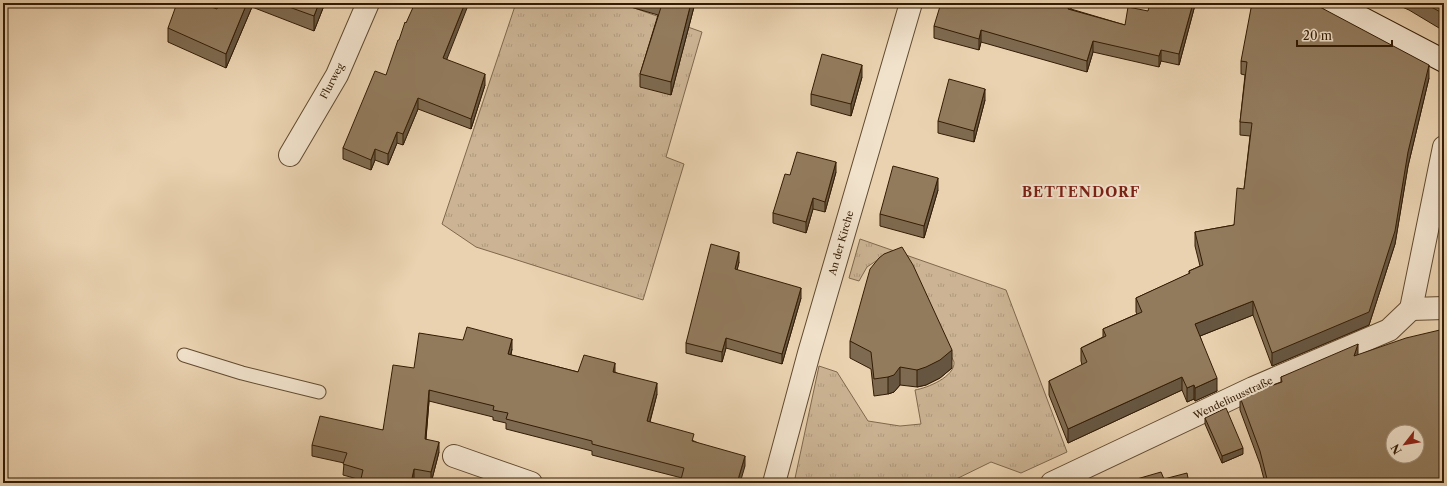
<svg xmlns="http://www.w3.org/2000/svg" width="1447" height="486" viewBox="0 0 1447 486" font-family="'Libre Caslon Text',serif">
<style>
.grass{fill:url(#grass-tufts);stroke:#7f684c}
.lines{fill:none;stroke-linecap:round;stroke-linejoin:round}
.lane-casing{stroke:#614a2f;stroke-width:15}
.street-casing{stroke:#614a2f;stroke-width:24}
.secondary-casing{stroke:#331c04;stroke-width:24}
.lane{stroke:#f1e2cc;stroke-width:13}
.street{stroke:#f1e2cc;stroke-width:22}
.secondary{stroke:#f1e2cc;stroke-width:22}
.wall{fill:#7e6a50;stroke:#331c04}
.shaded-wall{fill:#665641;stroke:#331c04}
.building{fill:#927b5d;stroke:#331c04;fill-rule:evenodd}
.labels{text-anchor:middle;dominant-baseline:central;stroke-width:4;stroke-linejoin:round;paint-order:stroke}
.street-label{font-size:10px;fill:#331c04;stroke:#f1e2cc}
.district-label{font-size:14px;font-weight:bold;letter-spacing:1px;fill:#7a1f14;stroke:#f1e2cc}
</style>
<defs>
<pattern id="grass-tufts" width="24" height="20" patternUnits="userSpaceOnUse"><rect width="24" height="20" fill="#cbb393"/><path d="M3 7l-1-3M5 7V3M7 7l1-3M15 17l-1-3M17 17v-4M19 17l1-3" fill="none" stroke="#af997d"/></pattern>
</defs>
<rect width="100%" height="100%" fill="#ead2b0"/>
<filter id="stains"><feTurbulence type="fractalNoise" baseFrequency=".005" numOctaves="4"/><feColorMatrix values="0 0 0 0 .2 0 0 0 0 .09 0 0 0 0 .02 0 0 0 .5 -.17"/></filter>
<radialGradient id="worn" r=".72"><stop offset=".6" stop-color="#630" stop-opacity="0"/><stop offset="1" stop-color="#630" stop-opacity=".3"/></radialGradient>
<g class="grass">
<polygon points="516,3 620,3 702,32 666,157 684,164 643,300 476,247 442,224"/>
<path d="M860,239l146,51 61,162 -46,21 -30,-11 -43,21h-154l25,-117 18,6 31,49 32,5 21,-2 -6,-34c12,-2 40,-13 39,-28l-45,-95 -30,-8 -12,8 -8,14 -10,-3z"/>
</g>
<g class="lines">
<g class="lane-casing">
<polyline id="lane" points="184,355 242,373 319,392"/>
</g>
<g class="street-casing">
<g id="street">
<polyline points="290,155 337,75 368,3"/>
<polyline points="1411,309 1444,147"/>
<polyline points="1411,309 1444,308"/>
<polyline points="454,456 531,483"/>
<polyline points="774,483 809,353 911,3"/>
<polyline points="1052,483 1253,388 1389,330 1411,309"/>
</g>
</g>
<g class="secondary-casing">
<polyline id="secondary" points="1333,3 1444,61"/>
</g>
<use href="#lane" class="lane"/>
<use href="#street" class="street"/>
<use href="#secondary" class="secondary"/>
</g>
<g class="wall">
<polygon points="219,3 325,3 314,31 252,7 226,68 168,42 168,28 217,9"/>
<polygon points="617,3 695,3 671,95 640,87 640,74 658,15"/>
<polygon points="1071,3 1071,9 1125,25 1148,11 1195,3 1195,5 1179,65 1161,61 1159,67 1093,52 1087,72 981,42 979,50 934,38 934,26"/>
<polygon points="1393,3 1444,3 1444,31 1409,10"/>
<polygon points="447,60 485,85 471,129 418,109 403,145 397,143 388,165 375,160 371,170 343,159 343,148 386,75"/>
<polygon points="1241,61 1429,78 1408,166 1395,244 1369,325 1272,366 1253,315 1200,336 1217,391 1195,401 1194,399 1187,402 1182,390 1068,443 1049,395 1049,381 1082,365 1081,361 1081,348 1103,337 1103,329 1137,314 1136,312 1136,298 1189,274 1189,271 1200,266 1195,246 1195,232 1234,225 1244,189 1250,136 1240,135 1240,122 1245,75 1241,74"/>
<polygon points="862,77 851,116 811,105 811,94"/>
<polygon points="985,100 974,142 938,133 938,121"/>
<polygon points="836,172 825,212 813,209 806,233 773,223 773,213 790,175"/>
<polygon points="938,190 924,238 880,226 880,214"/>
<polygon points="739,262 737,270 801,298 782,364 726,348 722,362 686,353 686,343"/>
<polygon points="850,341 952,368 940,378 926,385 917,387 900,385 894,392 888,394 874,396 871,369 850,358"/>
<polygon points="512,349 511,355 578,372 615,372 657,394 650,422 694,441 745,466 682,478 592,455 592,451 506,429 506,423 493,420 493,417 429,401 426,439 439,452 431,483 414,479 413,483 360,483 361,480 343,475 344,463 312,456 312,445 383,430 414,368"/>
<polygon points="1358,354 1444,483 1265,483 1260,464 1240,410 1240,397 1281,382 1281,377"/>
<polygon points="1205,418 1243,454 1222,463 1205,424"/>
</g>
<g class="shaded-wall">
<polygon points="247,3 252,3 252,7 226,68 226,54"/>
<polygon points="319,3 325,3 314,31 314,16"/>
<polygon points="465,3 469,3 443,69 443,58"/>
<polygon points="691,3 695,3 671,95 671,82"/>
<polygon points="1070,3 1071,3 1071,8 1068,20 1068,9"/>
<polygon points="1193,3 1195,3 1195,5 1179,65 1179,54"/>
<polygon points="981,30 981,42 979,50 979,39"/>
<polygon points="1093,41 1093,52 1087,72 1087,61"/>
<polygon points="1161,50 1161,61 1159,67 1159,56"/>
<polygon points="862,65 862,77 851,116 851,104"/>
<polygon points="1429,65 1429,78 1408,166 1395,244 1369,325 1272,366 1272,353"/>
<polygon points="485,74 485,85 471,129 471,119"/>
<polygon points="985,89 985,100 974,142 974,131"/>
<polygon points="418,98 418,109 403,145 403,134"/>
<polygon points="397,132 397,143 388,165 388,154"/>
<polygon points="375,149 375,160 371,170 371,160"/>
<polygon points="836,162 836,172 825,212 825,202"/>
<polygon points="938,178 938,190 924,238 924,226"/>
<polygon points="813,198 813,209 806,233 806,222"/>
<polygon points="739,252 739,262 735,279 735,269"/>
<polygon points="801,288 801,298 782,364 782,354"/>
<polygon points="1253,301 1253,315 1195,338 1195,324"/>
<polygon points="726,338 726,348 722,362 722,352"/>
<polygon points="512,339 512,349 508,365 508,354"/>
<polygon points="1358,344 1358,357 1354,356"/>
<polygon points="952,350 952,368 940,378 926,385 917,387 917,370"/>
<polygon points="615,363 615,374 613,372"/>
<polygon points="900,367 900,385 894,392 888,394 888,377"/>
<polygon points="1182,377 1182,390 1068,443 1068,429"/>
<polygon points="1217,378 1217,391 1195,401 1195,388"/>
<polygon points="657,383 657,394 647,432 647,421"/>
<polygon points="1194,385 1194,399 1187,402 1187,388"/>
<polygon points="429,390 429,401 425,449 425,439"/>
<polygon points="439,442 439,452 431,483 431,472"/>
<polygon points="1243,448 1243,454 1222,463 1222,456"/>
<polygon points="745,456 745,466 740,483 737,483"/>
<polygon points="414,469 414,479 413,483 411,483"/>
</g>
<g class="building">
<polygon points="177,3 200,3 217,9 219,3 247,3 226,54 168,28"/>
<polygon points="278,3 319,3 314,16"/>
<polygon points="415,3 465,3 443,58 485,74 471,119 418,98 403,134 397,132 388,154 375,149 371,160 343,148 375,71 386,75 398,40 399,40 405,22 406,23"/>
<polygon points="659,3 691,3 671,82 640,74 662,4"/>
<polygon points="941,3 1070,3 1068,9 1125,25 1128,7 1148,11 1150,3 1193,3 1179,54 1161,50 1159,56 1093,41 1087,61 981,30 979,39 934,26"/>
<polygon points="1252,3 1255,3 1258,4 1258,3 1307,3 1318,6 1429,65 1408,152 1395,231 1369,312 1272,353 1253,301 1195,324 1217,378 1195,388 1194,385 1187,388 1182,377 1068,429 1049,381 1087,362 1081,348 1106,336 1103,329 1142,312 1136,298 1190,273 1189,271 1203,265 1195,232 1234,225 1237,188 1244,189 1252,123 1240,122 1247,62 1241,61"/>
<polygon points="1424,3 1444,3 1444,14"/>
<polygon points="822,54 862,65 851,104 811,94"/>
<polygon points="949,79 985,89 974,131 938,121"/>
<polygon points="797,152 836,162 825,202 813,198 806,222 773,213 785,174 790,175"/>
<polygon points="893,166 938,178 924,226 880,214"/>
<polygon points="711,244 739,252 735,269 801,288 782,354 726,338 722,352 686,343"/>
<polygon points="902,247 913,265 952,350 940,360 926,367 917,370 900,367 894,375 888,377 874,379 871,352 850,341 870,269 879,258 884,254"/>
<polygon points="467,327 512,339 508,354 578,372 584,355 615,363 613,372 657,383 647,421 694,434 692,441 745,456 737,483 680,483 684,468 592,444 592,441 506,419 508,413 493,410 494,406 429,390 425,439 439,442 431,472 414,469 411,483 360,483 363,470 343,464 347,453 312,445 320,416 383,430 393,365 414,368 419,333 463,340"/>
<path d="M1444,329v154h-176l-8,-32 -20,-54 42,-15 -1,-5 77,-33 -4,12 52,-18zM1393,432h24v24h-24z"/>
<polygon points="1226,408 1243,448 1222,456 1205,418"/>
<polygon points="1161,472 1164,479 1187,473 1189,483 1123,483"/>
</g>
<g class="labels">
<g class="street-label">
<text transform="translate(332 81) rotate(-62)">Flurweg</text>
<text transform="translate(841 243) rotate(-74)">An der Kirche</text>
<text transform="translate(1233 398) rotate(-25)">Wendelinusstraße</text>
</g>
<g class="district-label">
<text x="1081" y="192">BETTENDORF</text>
</g>
</g>
<rect width="1447" height="486" fill="none" stroke="#ead2b0" stroke-width="16"/>
<rect x="4" y="4" width="1439" height="478" fill="none" stroke="#331c04" stroke-width="2"/>
<rect x="8" y="8" width="1431" height="470" fill="none" stroke="#331c04"/>
<g transform="translate(1405 444) rotate(239)"><circle r="19" fill="#f1e2cc" stroke="#a5937c"/>
<path d="M0-3L7 15L0 10L-7 15Z" fill="#8f2418"/>
<text y="-6" font-size="11" font-weight="bold" text-anchor="middle" fill="#331c04">N</text>
</g>
<path d="M1297 40v6h95v-6" fill="none" stroke="#331c04" stroke-width="2"/>
<text x="1303" y="40" font-size="12" fill="#331c04" stroke="#f1e2cc" stroke-width="3" paint-order="stroke">20 m</text>
<rect width="100%" height="100%" filter="url(#stains)"/>
<rect width="100%" height="100%" fill="url(#worn)"/>
</svg>
